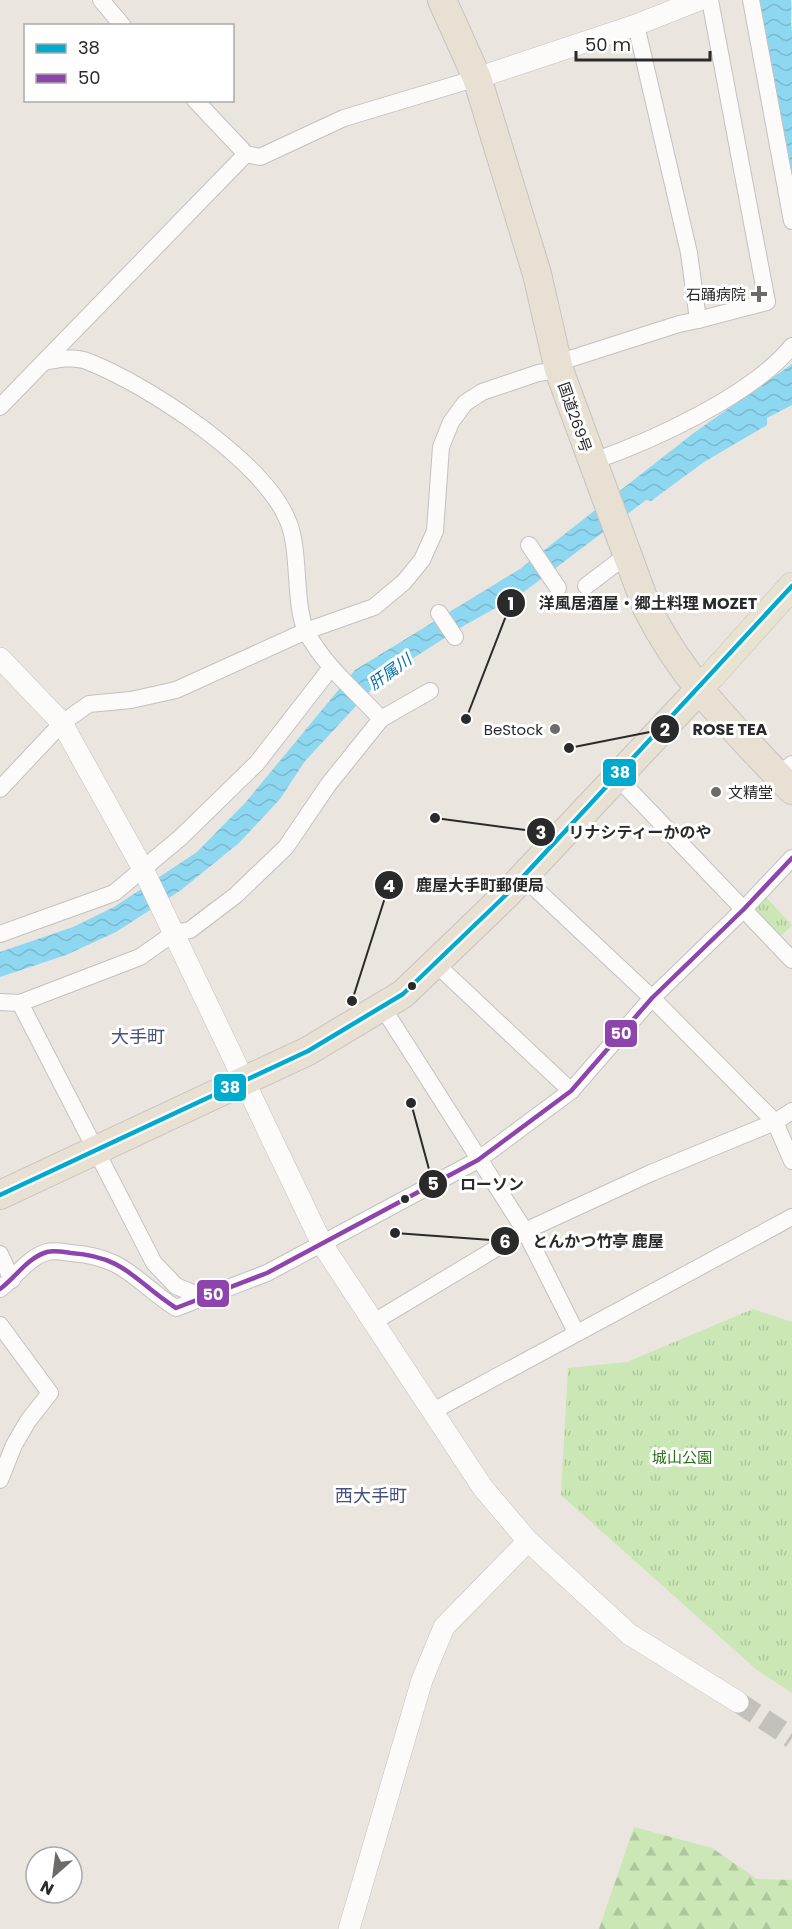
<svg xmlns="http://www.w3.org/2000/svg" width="792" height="1929" viewBox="0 0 792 1929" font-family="Poppins,'Noto Sans JP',sans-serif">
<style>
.grass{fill:url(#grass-tufts)}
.forest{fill:url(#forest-firs)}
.water{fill:url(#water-waves)}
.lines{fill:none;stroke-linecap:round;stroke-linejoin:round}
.tertiary-tunnel{stroke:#c4c0bb;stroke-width:21;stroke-dasharray:21 10;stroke-linecap:butt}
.minor-casing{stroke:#c3c1c1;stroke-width:18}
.tertiary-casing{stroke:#c3c1c1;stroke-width:22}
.primary-casing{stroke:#c5c3c1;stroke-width:28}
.trunk-casing{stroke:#c5c3c1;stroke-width:30}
.minor{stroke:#fcfbfa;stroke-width:16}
.tertiary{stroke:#fcfbfa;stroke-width:21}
.primary{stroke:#e8e2d1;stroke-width:27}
.trunk{stroke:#e8e0d2;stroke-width:28}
.bus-1-casing{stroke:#fff;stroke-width:9}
.bus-2-casing{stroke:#fff;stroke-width:9}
.bus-1{stroke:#00a9ce;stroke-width:4.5}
.bus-2{stroke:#8e44ad;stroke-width:4.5}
.poi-dot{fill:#6d6b69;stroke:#fff;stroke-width:2}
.bus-dot{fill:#2a2a2a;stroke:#fff;stroke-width:2}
.labels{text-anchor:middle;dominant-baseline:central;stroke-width:6;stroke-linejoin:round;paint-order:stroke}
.poi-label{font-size:15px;fill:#2a2a2a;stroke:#fff;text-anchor:end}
.street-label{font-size:15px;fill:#2a2a2a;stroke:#fff}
.park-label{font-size:15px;fill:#266e14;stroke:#fff}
.water-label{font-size:16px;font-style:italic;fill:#016da7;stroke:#fff}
.quarter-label{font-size:18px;fill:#46507f;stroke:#fff}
.leader{fill:none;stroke:#2a2a2a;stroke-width:2}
.callout-dot{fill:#2a2a2a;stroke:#fff;stroke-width:2}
.mark-label{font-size:18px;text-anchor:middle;font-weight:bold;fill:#fff}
.callout-label{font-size:16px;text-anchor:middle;font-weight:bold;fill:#2a2a2a;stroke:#fff;stroke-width:6;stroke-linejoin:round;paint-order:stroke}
.line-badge{stroke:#fff;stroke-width:2}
.badge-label{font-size:16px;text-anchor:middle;font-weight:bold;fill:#fff}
</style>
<defs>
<pattern id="grass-tufts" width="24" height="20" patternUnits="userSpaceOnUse" patternTransform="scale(1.5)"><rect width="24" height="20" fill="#cae7b5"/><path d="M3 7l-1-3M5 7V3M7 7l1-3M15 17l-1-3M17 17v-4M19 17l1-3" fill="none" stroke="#aec69c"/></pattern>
<pattern id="forest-firs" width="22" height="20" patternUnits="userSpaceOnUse" patternTransform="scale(1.5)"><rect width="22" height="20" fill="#cae7b5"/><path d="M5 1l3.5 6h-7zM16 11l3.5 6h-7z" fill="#aec69c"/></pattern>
<pattern id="water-waves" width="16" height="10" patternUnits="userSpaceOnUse" patternTransform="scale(1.5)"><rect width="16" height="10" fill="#8dd7f1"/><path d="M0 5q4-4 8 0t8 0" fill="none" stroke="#7ab9cf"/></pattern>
</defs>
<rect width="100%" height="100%" fill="#eae5df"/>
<g class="grass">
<polygon points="763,894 792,925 778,939 748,908"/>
<polygon points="753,1309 792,1322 792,1693 757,1670 561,1495 568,1368 627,1362"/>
</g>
<polygon class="forest" points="634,1827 712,1848 757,1879 792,1880 792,1929 599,1929"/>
<g class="water">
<path d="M758,0h33c1,11 -1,20 1,32v149z"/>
<polygon points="792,364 792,405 767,418 767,425 704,462 651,501 646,500 521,594 465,625 382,678 305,761 280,799 239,843 181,890 116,932 66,955 0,977 0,952 73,927 114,907 197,852 245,803 355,670 520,569 695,432"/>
</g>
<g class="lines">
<polyline class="tertiary-tunnel" points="738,1702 792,1738"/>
<g class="minor-casing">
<g id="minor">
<polyline points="101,0 123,26"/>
<polyline points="751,0 792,221"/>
<polyline points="195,100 246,154 260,157 344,118 477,78"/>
<polyline points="698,320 767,302 710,0"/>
<path d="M44,362c15,-3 31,-6 45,0 59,23 175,99 199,159 13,30 5,85 19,112 19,35 48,57 74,86"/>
<polyline points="557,363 679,324 698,320 689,253 636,25"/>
<polyline points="0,407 246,154"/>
<path d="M591,462c61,-21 160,-66 201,-116"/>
<polyline points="529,545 558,588"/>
<polyline points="586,586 627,555"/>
<polyline points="439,613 455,637"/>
<polyline points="778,775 792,764"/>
<polyline points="617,777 792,960"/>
<polyline points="0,789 62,723 89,704 131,700 176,690 306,631 374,607 404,582 422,560 435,531 441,447 451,422 465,403 482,392 538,373 559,370"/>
<polyline points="522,876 652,998 775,1122 792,1161"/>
<polyline points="0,934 114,893 180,838 257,763 330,669"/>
<polyline points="436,964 571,1091"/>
<polyline points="0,1002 20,1003 140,957 174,933 190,930 236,895 286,847 328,785 381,719 430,691"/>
<polyline points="20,1003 154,1263 176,1286 205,1298"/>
<polyline points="383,1008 525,1231 576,1332"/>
<polyline points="0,1254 12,1280"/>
<path d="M0,1289c16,-12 27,-31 47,-37 7,-2 17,0 24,1 55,4 63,28 105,55l91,-35 211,-113 93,-69 81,-93 92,-89 48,-51"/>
<polyline points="372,1323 525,1231 651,1173 775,1122 792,1111"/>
<polyline points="0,1325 50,1393 28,1421 14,1445 0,1480"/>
<polyline points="433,1411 792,1217"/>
</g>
</g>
<g class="tertiary-casing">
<g id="tertiary">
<polyline points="477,78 636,25 699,0"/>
<polyline points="0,658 62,723 143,869 322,1244 483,1488 528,1541 629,1634 738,1702"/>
<polyline points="349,1929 422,1680 444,1627 528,1541"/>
</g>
</g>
<g class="primary-casing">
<polyline id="primary" points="698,691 792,586"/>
</g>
<g class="trunk-casing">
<g id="trunk">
<path d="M442,0l35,78 60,196 22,96 88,238c37,74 89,123 145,182"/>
<polyline points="0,1195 308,1051 403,994 507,894 698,691"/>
</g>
</g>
<use href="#minor" class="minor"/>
<use href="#tertiary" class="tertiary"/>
<use href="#primary" class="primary"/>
<use href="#trunk" class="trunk"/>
<g class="bus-1-casing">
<polyline id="bus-1" points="0,1195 308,1051 403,994 507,894 792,586"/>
</g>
<g class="bus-2-casing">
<path id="bus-2" d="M0,1289c16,-12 27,-31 47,-37 7,-2 17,0 24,1 55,4 63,28 105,55l91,-35 211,-113 93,-69 81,-93 92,-89 48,-51"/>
</g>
<use href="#bus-1" class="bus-1"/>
<use href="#bus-2" class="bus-2"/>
</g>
<g class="poi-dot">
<path d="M756 285h6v6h6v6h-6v6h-6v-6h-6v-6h6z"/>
<circle cx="555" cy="729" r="6"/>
<circle cx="716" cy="792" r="6"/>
</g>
<g class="bus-dot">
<circle cx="412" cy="986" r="5"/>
<circle cx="405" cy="1199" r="5"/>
</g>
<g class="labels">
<g class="poi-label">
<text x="746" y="294">石踊病院</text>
<text x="543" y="729">BeStock</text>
<text x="728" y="792" text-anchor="start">文精堂</text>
</g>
<g class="street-label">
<text transform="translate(575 417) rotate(71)">国道269号</text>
</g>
<g class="park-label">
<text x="682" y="1457">城山公園</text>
</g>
<g class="water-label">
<text transform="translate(390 672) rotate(-36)">肝属川</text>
</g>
<g class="quarter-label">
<text x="138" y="1036">大手町</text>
<text x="371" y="1495">西大手町</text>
</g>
</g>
<path class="leader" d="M466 719L511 603M569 748L665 729M435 818L541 832M352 1001L389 885M411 1103L433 1184M395 1233L505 1241"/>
<g class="callout-dot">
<circle cx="466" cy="719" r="6"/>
<circle cx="569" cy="748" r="6"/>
<circle cx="435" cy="818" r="6"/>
<circle cx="352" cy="1001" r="6"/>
<circle cx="411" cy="1103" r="6"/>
<circle cx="395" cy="1233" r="6"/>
<circle cx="511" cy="603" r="15"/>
<circle cx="665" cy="729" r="15"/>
<circle cx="541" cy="832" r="15"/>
<circle cx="389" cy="885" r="15"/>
<circle cx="433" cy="1184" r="15"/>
<circle cx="505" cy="1241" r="15"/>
</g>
<g class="mark-label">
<text x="511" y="610">1</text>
<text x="665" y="736">2</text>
<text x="541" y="839">3</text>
<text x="389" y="892">4</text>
<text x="433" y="1190">5</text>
<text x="505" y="1248">6</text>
</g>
<g class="callout-label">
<text x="648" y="609">洋風居酒屋・郷土料理 MOZET</text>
<text x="730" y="735">ROSE TEA</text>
<text x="640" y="838">リナシティーかのや</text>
<text x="480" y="891">鹿屋大手町郵便局</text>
<text x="492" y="1190">ローソン</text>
<text x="598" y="1247">とんかつ竹亭 鹿屋</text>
</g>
<g class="line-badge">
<rect x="602" y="758" width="35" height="29" rx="6" fill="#00a9ce"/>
<rect x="604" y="1019" width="34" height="29" rx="6" fill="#8e44ad"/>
<rect x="213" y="1073" width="34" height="29" rx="6" fill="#00a9ce"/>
<rect x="196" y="1279" width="34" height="29" rx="6" fill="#8e44ad"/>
</g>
<g class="badge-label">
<text x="620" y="778">38</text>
<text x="621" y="1039">50</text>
<text x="230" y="1093">38</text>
<text x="213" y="1300">50</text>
</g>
<rect x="24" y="24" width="210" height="78" fill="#ffffff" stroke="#aaaaaa" stroke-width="1.5"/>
<rect x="36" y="44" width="30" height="9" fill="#00a9ce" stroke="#aaaaaa" stroke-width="1.5"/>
<text x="78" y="54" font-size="18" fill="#2a2a2a">38</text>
<rect x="36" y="74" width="30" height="9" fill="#8e44ad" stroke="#aaaaaa" stroke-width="1.5"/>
<text x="78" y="84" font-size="18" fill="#2a2a2a">50</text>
<g transform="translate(54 1875) rotate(208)"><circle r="28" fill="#ffffff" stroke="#aaaaaa" stroke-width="1.5"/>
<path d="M0-4.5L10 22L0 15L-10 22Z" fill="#6d6b69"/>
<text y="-9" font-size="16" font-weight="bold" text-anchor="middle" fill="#2a2a2a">N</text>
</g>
<path d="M576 51v9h134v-9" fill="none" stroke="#2a2a2a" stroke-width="3"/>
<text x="585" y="51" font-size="18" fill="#2a2a2a" stroke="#ffffff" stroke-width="4.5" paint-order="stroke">50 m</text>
</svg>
